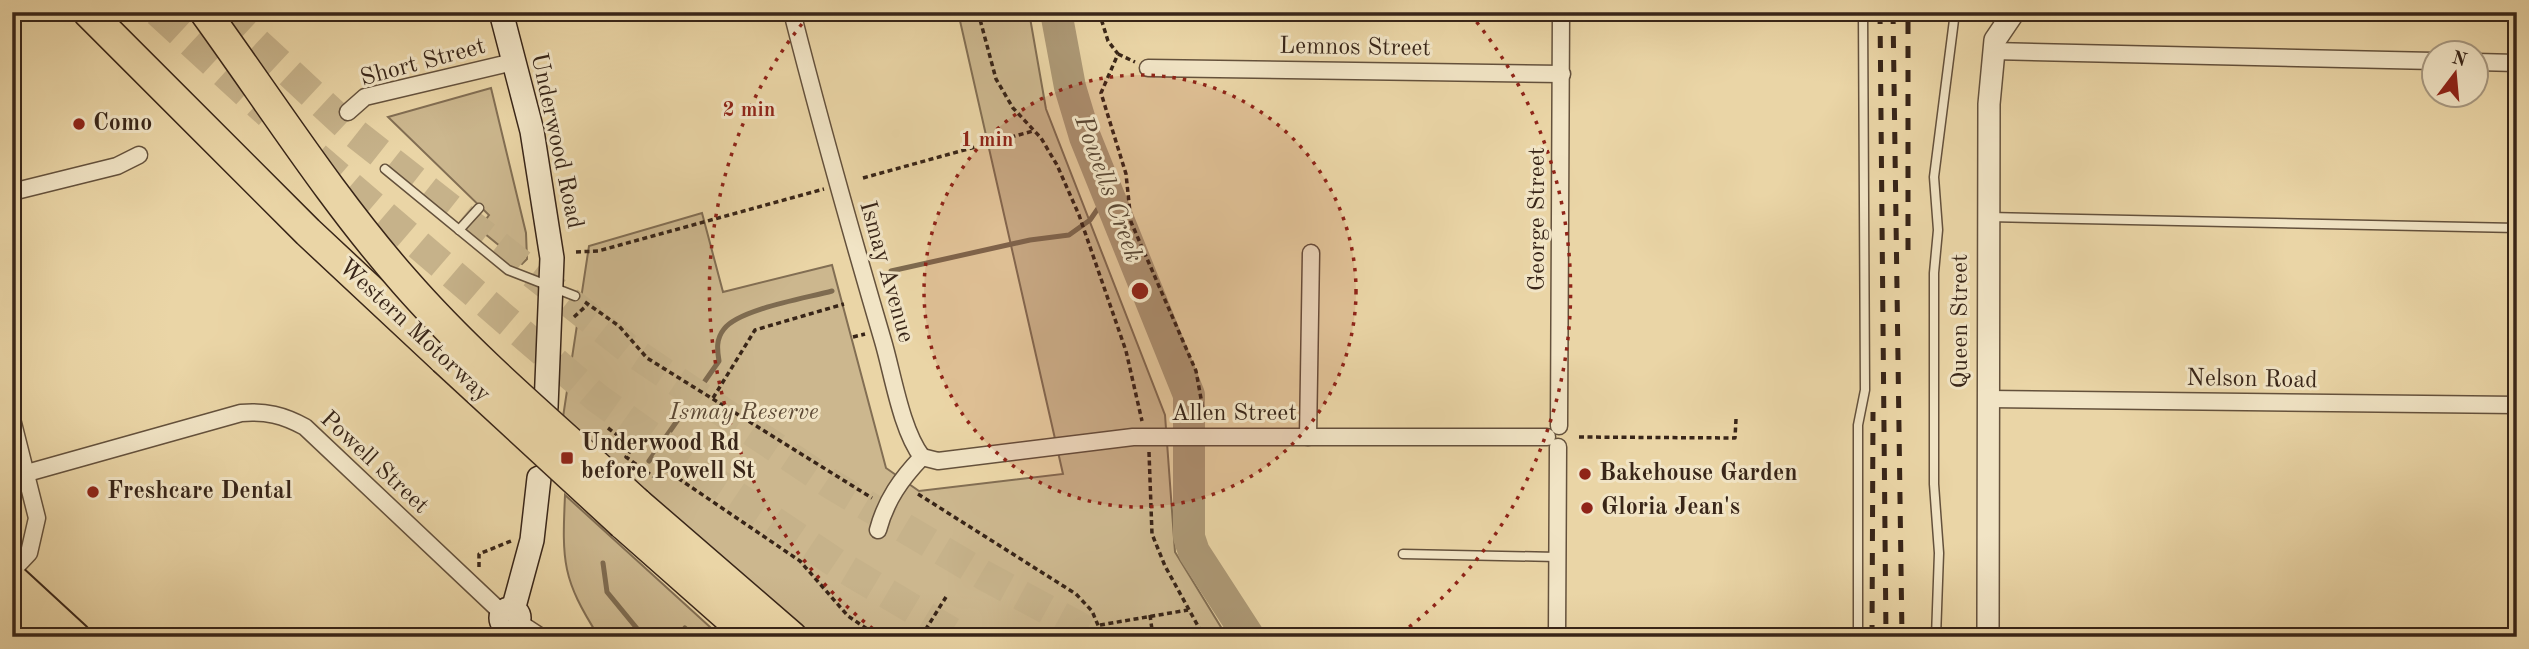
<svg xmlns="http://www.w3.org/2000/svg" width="2529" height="649" viewBox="0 0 2529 649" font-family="'Old Standard TT',serif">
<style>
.green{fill:#ccb78e;stroke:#826e53;stroke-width:2}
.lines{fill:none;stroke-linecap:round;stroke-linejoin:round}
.stream{stroke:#7e6b50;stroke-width:5}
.river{stroke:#ad9976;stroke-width:32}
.motorway-tunnel{stroke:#c6b28a;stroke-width:30;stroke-dasharray:30 15;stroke-linecap:butt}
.service-casing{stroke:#64513c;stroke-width:11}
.minor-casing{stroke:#64513c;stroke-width:19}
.tertiary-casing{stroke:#64513c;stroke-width:24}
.secondary-casing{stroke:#382518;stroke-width:26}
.trunk-casing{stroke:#382518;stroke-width:32}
.motorway-casing{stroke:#382518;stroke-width:33}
.path{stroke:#382518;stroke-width:3.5;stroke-dasharray:5 3.5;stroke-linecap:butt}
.service{stroke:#f1e4c5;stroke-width:8}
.minor{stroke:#f1e4c5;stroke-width:16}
.tertiary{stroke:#f1e4c5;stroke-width:21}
.secondary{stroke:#f1e4c5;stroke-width:23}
.trunk{stroke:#ead5a6;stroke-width:28}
.motorway{stroke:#ead5a6;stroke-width:30}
.rail{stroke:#382518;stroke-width:5;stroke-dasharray:12 12;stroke-linecap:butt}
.motorway-bridge-casing{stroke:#382518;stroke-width:33;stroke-linecap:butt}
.motorway-bridge{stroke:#ead5a6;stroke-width:30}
.ring{fill:none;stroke:#8f2418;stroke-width:3.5;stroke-dasharray:3.5 7}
.poi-dot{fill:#8f2418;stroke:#f1e4c5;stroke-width:2.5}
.labels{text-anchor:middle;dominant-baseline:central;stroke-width:6;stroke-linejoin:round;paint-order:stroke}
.street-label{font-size:24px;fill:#382518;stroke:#f1e4c5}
.poi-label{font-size:24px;font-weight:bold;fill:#382518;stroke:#f1e4c5;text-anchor:start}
.park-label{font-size:24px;font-style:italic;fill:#5d4a36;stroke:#f1e4c5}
.water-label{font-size:26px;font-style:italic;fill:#5b4834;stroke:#f1e4c5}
.centre{fill:#8f2418;stroke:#f1e4c5;stroke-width:3.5}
.ring-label{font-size:21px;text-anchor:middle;font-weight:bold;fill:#8f2418;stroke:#f1e4c5;stroke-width:6;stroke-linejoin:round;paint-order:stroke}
</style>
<rect width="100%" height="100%" fill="#ead5a6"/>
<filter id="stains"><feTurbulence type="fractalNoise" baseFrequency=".00286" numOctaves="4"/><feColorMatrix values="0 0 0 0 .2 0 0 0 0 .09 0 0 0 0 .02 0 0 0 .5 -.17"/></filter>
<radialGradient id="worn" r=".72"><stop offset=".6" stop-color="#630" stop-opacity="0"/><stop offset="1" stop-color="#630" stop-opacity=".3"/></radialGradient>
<g class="green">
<polygon points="958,12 1029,12 1046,109 1165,415 1175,552 1227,637 810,637 563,417 589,246 702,213 723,292 832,265 886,468 919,491 1063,474"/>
<polygon points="491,88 526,233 527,259 522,264 479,229 489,215 388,117"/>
<path d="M565,495l156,142h-122c-37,-58 -37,-75 -34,-142z"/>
</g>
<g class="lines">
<g class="stream">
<polyline points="891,271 1030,240 1069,235 1090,220 1099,207 1105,187"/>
<path d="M649,461l70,-100c-2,-12 -3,-22 5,-32 15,-20 83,-31 108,-38"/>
<polyline points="603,563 607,592 644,637"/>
<polyline points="679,637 685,628"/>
</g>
<polyline class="river" points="1056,12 1070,87 1085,137 1189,395 1189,537 1194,552 1249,637"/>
<g class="motorway-tunnel">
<polyline points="158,12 269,114"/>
<polyline points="224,12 352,131 630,350 829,483 985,576 1098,637"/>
<polyline points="316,157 597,398 712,480 839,565 960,637"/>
</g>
<g class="service-casing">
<g id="service">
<polyline points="385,169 508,270 575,296"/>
<polyline points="1989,217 2517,228"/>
<polyline points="459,230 479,208"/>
<polyline points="1403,554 1557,557"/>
<polyline points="1858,637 1858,425 1865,390 1863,12"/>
<polyline points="1936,637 1939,553 1934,484 1934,273 1938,230 1934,177 1955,12"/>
</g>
</g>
<g class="minor-casing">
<g id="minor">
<path d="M792,12c28,110 59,220 91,329 10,34 18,88 39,116"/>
<polyline points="1993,51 2434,61"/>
<polyline points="2476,62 2517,63"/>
<polyline points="1148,68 1562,74"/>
<polyline points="348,112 365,97 513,62"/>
<polyline points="12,192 117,166 139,155"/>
<polyline points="1988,399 2517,405"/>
<polyline points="12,419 37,518 29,553 12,571"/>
<polyline points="1559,426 1561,12"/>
<polyline points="1308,437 1311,253"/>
<polyline points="922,457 938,461 1133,437 1547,437"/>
<path d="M27,473l214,-60c25,-2 42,2 64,14l197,186"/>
<path d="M878,530c8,-30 23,-51 44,-73"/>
<polyline points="518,622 541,637"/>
<polyline points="1557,637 1558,447"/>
</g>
</g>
<g class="tertiary-casing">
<polyline id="tertiary" points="1988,637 1989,104 1995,40 2014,12"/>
</g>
<g class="secondary-casing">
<g id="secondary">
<polyline points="501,12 532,131 552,258 546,407"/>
<circle cx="510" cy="618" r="9"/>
<polyline points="513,610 532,540 539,478"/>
</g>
</g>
<g class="trunk-casing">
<g id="trunk">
<polyline points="12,578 76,637"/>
<polyline points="12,609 41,637"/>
</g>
</g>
<g class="motorway-casing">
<g id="motorway">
<polyline points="88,12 308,232 444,359"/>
<polyline points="637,503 792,637"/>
<polyline points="623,524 751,637"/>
</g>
</g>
<g class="path">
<polyline points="978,12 996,79 1013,108 1041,138 1057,165 1079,215 1126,351 1142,421"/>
<polyline points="1099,12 1108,41 1118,54 1101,93 1126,174 1131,222 1196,371 1204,415"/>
<polyline points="1118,54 1135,62"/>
<polyline points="863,178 1033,131"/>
<polyline points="576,252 598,251 824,189"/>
<polyline points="585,302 619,326 647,358 872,498"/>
<polyline points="574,317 587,305"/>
<polyline points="853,337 865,334"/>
<polyline points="713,398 755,330 844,304"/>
<polyline points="608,428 633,447 626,457 658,480 666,470 800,561 848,616 879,637"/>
<polyline points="1579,437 1735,438 1736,419"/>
<polyline points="1149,452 1152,534 1165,566 1204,637"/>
<polyline points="918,494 1076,594 1092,611 1103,637"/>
<polyline points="479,567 479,554 511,541"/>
<polyline points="1150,615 1153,637"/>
<polyline points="1100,625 1188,610"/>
<polyline points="921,637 946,597"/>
</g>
<use href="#service" class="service"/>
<use href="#minor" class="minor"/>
<use href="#tertiary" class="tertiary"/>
<use href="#secondary" class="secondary"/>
<use href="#trunk" class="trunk"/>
<use href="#motorway" class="motorway"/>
<g class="rail">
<polyline points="1880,12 1886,637"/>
<polyline points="1893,12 1902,637"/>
<polyline points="1931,14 1931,12"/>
<polyline points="1908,250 1908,12"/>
<polyline points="1872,637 1873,412"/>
</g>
<g class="motorway-bridge-casing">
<g id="motorway-bridge">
<path d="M205,12c66,91 126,186 200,270 70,80 154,149 232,221"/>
<polyline points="444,359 623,524"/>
</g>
</g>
<use href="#motorway-bridge" class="motorway-bridge"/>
</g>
<circle cx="1140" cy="291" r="216" fill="#8f2418" fill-opacity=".12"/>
<g class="ring">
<circle cx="1140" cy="291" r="216"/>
<path d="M881 635A431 431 0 0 1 810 14M1470 14A431 431 0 0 1 1399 635"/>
</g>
<g class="poi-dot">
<circle cx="79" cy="124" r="7"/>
<rect x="560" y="451" width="14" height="14" rx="3.5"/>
<circle cx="1585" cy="474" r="7"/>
<circle cx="93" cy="492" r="7"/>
<circle cx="1587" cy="508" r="7"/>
</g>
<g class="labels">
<g class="street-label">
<text transform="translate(1355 48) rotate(1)">Lemnos Street</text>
<text transform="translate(423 63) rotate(-15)">Short Street</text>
<text transform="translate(556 141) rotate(78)">Underwood Road</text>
<text transform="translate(1538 219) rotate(-90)">George Street</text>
<text transform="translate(886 272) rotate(74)">Ismay Avenue</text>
<text transform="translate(1961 321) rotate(-90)">Queen Street</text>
<text transform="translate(414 331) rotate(43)">Western Motorway</text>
<text transform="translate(2252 380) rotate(1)">Nelson Road</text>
<text x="1234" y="414">Allen Street</text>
<text transform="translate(374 463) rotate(43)">Powell Street</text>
</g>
<g class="poi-label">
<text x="93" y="124">Como</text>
<text x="581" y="444">Underwood Rd<tspan x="581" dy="28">before Powell St</tspan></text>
<text x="1599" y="474">Bakehouse Garden</text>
<text x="107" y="492">Freshcare Dental</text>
<text x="1601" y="508">Gloria Jean's</text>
</g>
<g class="park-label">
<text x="744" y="413">Ismay Reserve</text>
</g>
<g class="water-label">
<text transform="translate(1108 189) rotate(70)">Powells Creek</text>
</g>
</g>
<circle cx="1140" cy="291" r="10" class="centre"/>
<g class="ring-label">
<text x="749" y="116">2 min</text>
<text x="987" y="146">1 min</text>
</g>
<rect width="2529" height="649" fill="none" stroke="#ead5a6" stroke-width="42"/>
<rect x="14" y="14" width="2501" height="621" fill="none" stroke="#382518" stroke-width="3.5"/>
<rect x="21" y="21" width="2487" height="607" fill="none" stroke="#382518" stroke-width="2"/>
<g transform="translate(2455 74) rotate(16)"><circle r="33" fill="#f1e4c5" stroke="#a79880" stroke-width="2"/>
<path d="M0-5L12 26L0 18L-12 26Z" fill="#8f2418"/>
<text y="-10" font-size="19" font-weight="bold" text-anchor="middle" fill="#382518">N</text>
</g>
<rect width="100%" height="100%" filter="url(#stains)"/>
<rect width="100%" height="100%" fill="url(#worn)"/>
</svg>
